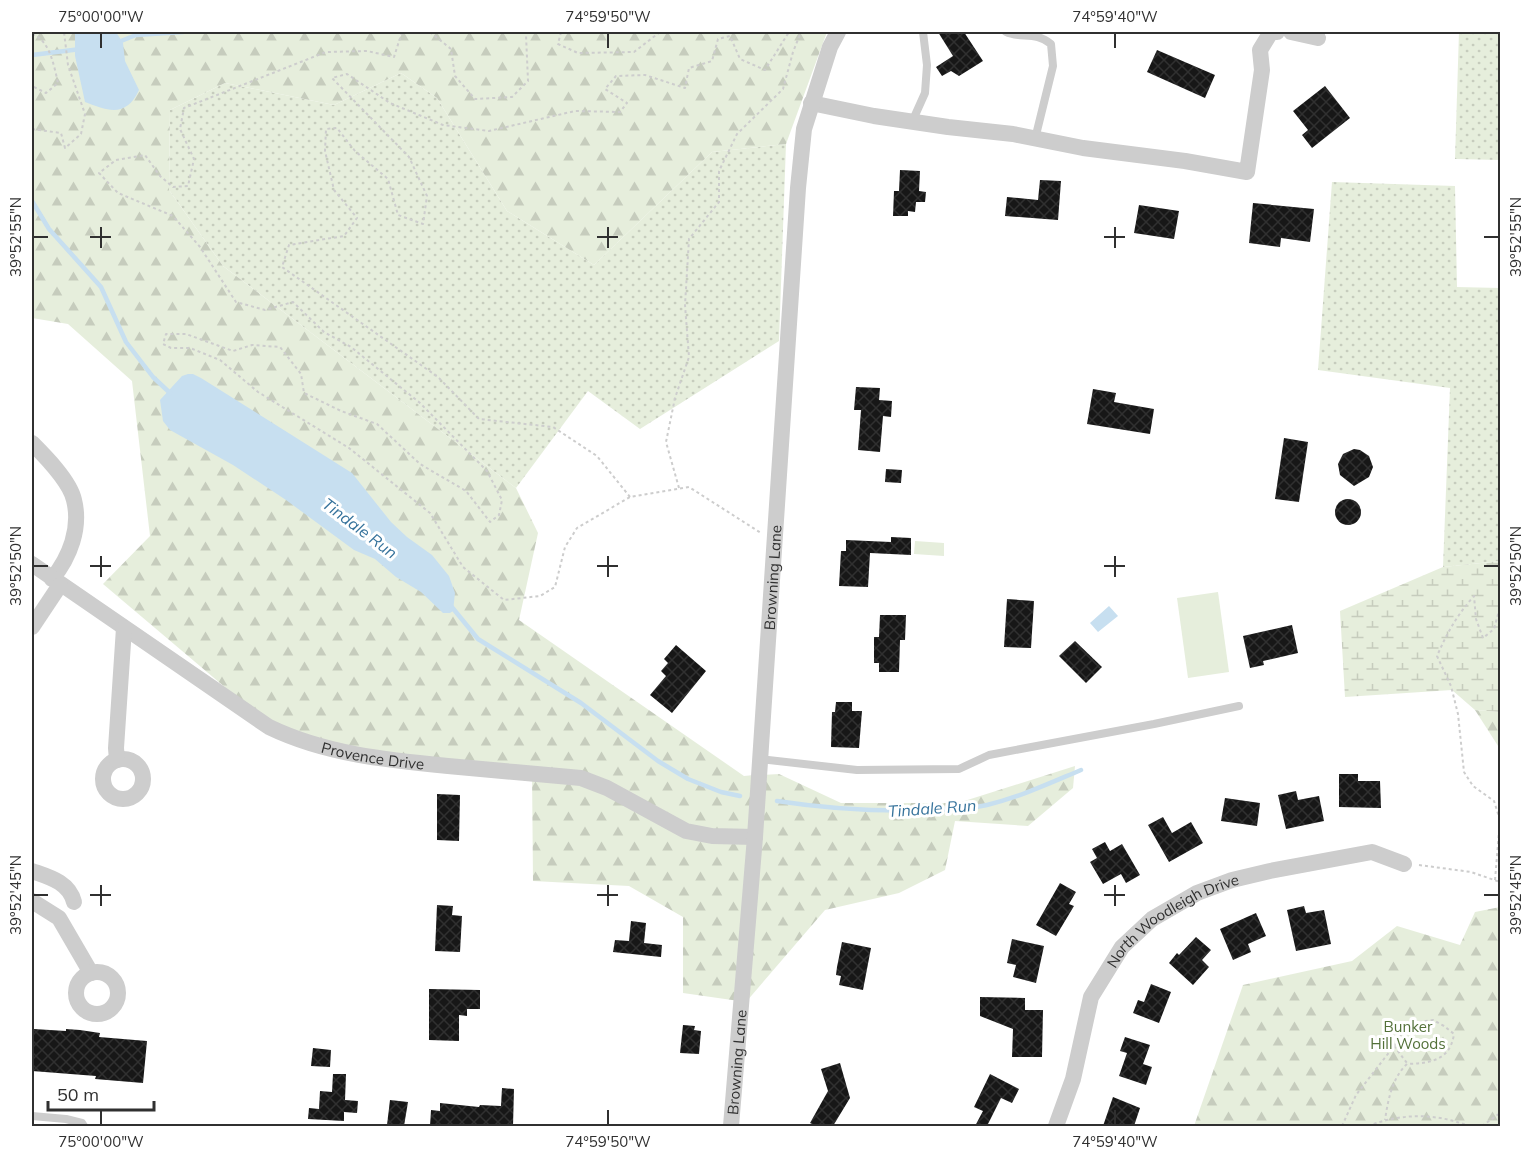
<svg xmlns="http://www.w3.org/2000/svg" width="1532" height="1158" viewBox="0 0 1532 1158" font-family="Mulish,sans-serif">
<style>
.grass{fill:url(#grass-dots)}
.forest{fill:url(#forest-firs)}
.wetland{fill:url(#wetland-marsh)}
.pitch{fill:#e6eedc}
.water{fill:#c7dff0}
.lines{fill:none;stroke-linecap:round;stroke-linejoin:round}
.stream{stroke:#c7dff0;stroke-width:4.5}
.building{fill:url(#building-cross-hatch)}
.path{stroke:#cdcdcd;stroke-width:2;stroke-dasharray:3 3;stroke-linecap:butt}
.lane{stroke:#cdcdcd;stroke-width:8}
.street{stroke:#cdcdcd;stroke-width:16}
.ticks{fill:none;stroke:#303030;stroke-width:2}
.labels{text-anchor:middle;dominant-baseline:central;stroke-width:6;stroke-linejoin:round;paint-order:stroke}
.street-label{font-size:15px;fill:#303030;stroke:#fff}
.park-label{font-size:15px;fill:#527038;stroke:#fff}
.water-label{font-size:16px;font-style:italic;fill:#35729b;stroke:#fff}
.neatline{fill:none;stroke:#303030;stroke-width:2}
.ticks-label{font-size:15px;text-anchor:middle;fill:#303030}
</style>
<defs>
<pattern id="grass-dots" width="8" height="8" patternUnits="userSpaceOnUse" patternTransform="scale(1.5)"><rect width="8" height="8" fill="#e6eedc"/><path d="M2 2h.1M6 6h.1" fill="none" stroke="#c6ccbd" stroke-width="1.8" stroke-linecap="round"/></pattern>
<pattern id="forest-firs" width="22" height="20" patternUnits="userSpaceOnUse" patternTransform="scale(1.5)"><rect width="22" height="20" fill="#e6eedc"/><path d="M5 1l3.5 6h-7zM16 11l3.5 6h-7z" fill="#c6ccbd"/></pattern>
<pattern id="wetland-marsh" width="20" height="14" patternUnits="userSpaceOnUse" patternTransform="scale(1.5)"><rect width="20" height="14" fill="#e6eedc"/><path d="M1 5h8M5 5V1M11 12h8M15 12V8" fill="none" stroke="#c6ccbd"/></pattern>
<pattern id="building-cross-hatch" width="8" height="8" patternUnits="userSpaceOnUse" patternTransform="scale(1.5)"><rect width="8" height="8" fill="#171717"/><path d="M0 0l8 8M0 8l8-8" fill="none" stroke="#303030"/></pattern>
</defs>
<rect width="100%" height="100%" fill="#fff"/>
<g class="grass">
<polygon points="1459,32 1500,32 1500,160 1455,159"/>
<polygon points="401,73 437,98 507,211 594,265 712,152 786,144 779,341 640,429 588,391 516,488 223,266 169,190 170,110 225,83 334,105"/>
<polygon points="1332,182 1455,186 1457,287 1500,288 1500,561 1443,567 1450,388 1318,370"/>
</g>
<g class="forest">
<polygon points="32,32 827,32 786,144 712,152 594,265 507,211 437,98 401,73 334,105 225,83 170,110 169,190 223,266 516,488 538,533 519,620 744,776 779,774 841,803 958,803 1075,766 1073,788 1028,826 955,821 945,870 899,893 825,910 746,1002 683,993 683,917 629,886 533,881 532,771 286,739 103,584 150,536 132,381 68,324 32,318"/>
<polygon points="1475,710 1500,712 1500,749"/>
<polygon points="1500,907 1500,1126 1194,1126 1243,985 1352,961 1397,926 1460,945 1475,912"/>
</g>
<polygon class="wetland" points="1500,561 1500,712 1475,710 1452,690 1345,697 1340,611 1443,567"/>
<g class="pitch">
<polygon points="915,541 944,543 944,556 914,554"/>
<polygon points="1218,592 1229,672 1188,678 1177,598"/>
</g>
<g class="water">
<path d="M75,32h41l7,11 2,18 14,29c-13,28 -31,21 -54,12l-10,-46z"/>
<polygon points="188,374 193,374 201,378 352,473 391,522 407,537 432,555 449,576 455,593 453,611 450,613 443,613 421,592 396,577 375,559 354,550 286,500 233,465 170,430 163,421 160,400 182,376"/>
<polygon points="1109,606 1118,616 1098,632 1090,623"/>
</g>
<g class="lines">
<g class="stream">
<polyline points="116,43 136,35 183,32"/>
<polyline points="32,55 81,49"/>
<polyline points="32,201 49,229 101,287 126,342 153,377 170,393"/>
<polyline points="451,606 478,639 581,703 658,761 688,779 721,792 740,796"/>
<path d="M777,801c52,8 102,11 155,9 18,-1 37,-1 55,-5 33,-8 63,-22 94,-35"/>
</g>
</g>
<g class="building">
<polygon points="938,32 964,32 983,61 959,76 951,71 942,76 936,67 953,56"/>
<polygon points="1157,50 1215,75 1205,98 1147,72"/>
<polygon points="1325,86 1350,118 1312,148 1302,135 1308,130 1293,111"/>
<polygon points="900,170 920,171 919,191 926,192 925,202 916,202 915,212 908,211 908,216 893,216 894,191 899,191"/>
<polygon points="1040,180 1061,181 1058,220 1005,216 1007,197 1038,200"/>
<polygon points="1253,203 1314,209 1310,242 1281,238 1280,247 1249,243"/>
<polygon points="1139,205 1179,211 1174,239 1134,233"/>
<polygon points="856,387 880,388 879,400 892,401 891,417 883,416 880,452 858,450 861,410 854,410"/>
<polygon points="1093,389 1116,393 1114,402 1154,409 1150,434 1087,424"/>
<polygon points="1284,438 1308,442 1299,502 1275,499"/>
<polygon points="1354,449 1360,450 1369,456 1373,467 1369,477 1354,486 1340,475 1338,464 1343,454"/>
<polygon points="886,469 902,470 901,483 885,482"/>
<circle cx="1348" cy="512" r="13"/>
<polygon points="891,537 911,538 911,555 870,553 868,587 839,586 841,551 846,551 846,540 891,542"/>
<polygon points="1007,599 1034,601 1031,648 1004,647"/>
<polygon points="880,615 906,615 905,640 900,640 899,672 879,672 879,663 874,663 874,637 879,637"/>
<polygon points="1292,625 1298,653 1263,661 1264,665 1250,668 1243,636"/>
<polygon points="1075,641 1102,667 1086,683 1059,656"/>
<polygon points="676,645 706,671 672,713 650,695 666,676 661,671 668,663 664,659"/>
<polygon points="836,702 852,702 852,711 862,711 859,748 831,747 832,712 835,712"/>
<polygon points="1339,774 1358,774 1358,781 1380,781 1381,808 1339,807"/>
<polygon points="1296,791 1298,800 1319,796 1324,821 1286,829 1278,795"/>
<polygon points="437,794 460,795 459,841 437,840"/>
<polygon points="1225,798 1260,803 1257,826 1221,821"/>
<polygon points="1163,817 1172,833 1191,822 1203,843 1169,862 1148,825"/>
<polygon points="1105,842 1110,851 1122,844 1140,875 1126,883 1121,874 1103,884 1090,862 1097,858 1092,849"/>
<polygon points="1060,883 1076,892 1069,904 1074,906 1056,936 1036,925"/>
<polygon points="437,905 453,906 452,915 462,916 460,952 435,951"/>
<polygon points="1304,906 1306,913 1324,910 1331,944 1296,951 1287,910"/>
<polygon points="1256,913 1266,936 1248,944 1251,952 1233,960 1220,929"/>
<polygon points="631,921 646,923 644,943 662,945 661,957 613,952 615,940 629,941"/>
<polygon points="1196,937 1211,950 1202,960 1209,967 1193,985 1169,963 1177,953 1179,955"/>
<polygon points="1012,939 1044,946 1036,983 1013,977 1016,965 1007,963"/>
<polygon points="842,942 871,948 863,990 839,985 841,976 836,975 837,967"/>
<polygon points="1151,984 1171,992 1159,1023 1133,1013 1138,1000 1144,1002"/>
<polygon points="429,989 480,990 480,1009 467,1009 467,1016 459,1015 459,1041 429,1040"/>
<polygon points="980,997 1025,998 1025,1010 1043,1010 1042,1057 1012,1057 1013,1029 980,1016"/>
<polygon points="683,1025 695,1026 694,1030 701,1031 699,1054 680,1053"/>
<polygon points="34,1029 66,1031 66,1029 80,1030 100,1033 99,1037 147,1041 143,1083 95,1079 96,1076 32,1071"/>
<polygon points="1125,1037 1150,1045 1143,1064 1152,1067 1146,1085 1119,1076 1127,1053 1120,1051"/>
<polygon points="313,1048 331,1050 330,1067 311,1066"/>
<polygon points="840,1063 850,1098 833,1126 816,1126 810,1123 828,1091 821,1069"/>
<polygon points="333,1074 346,1074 345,1100 358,1101 357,1113 344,1112 344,1121 308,1119 309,1108 319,1109 320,1091 332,1092"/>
<polygon points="990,1074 1019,1089 1012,1103 1001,1098 987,1126 975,1126 983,1111 974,1107"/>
<polygon points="502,1088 514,1089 513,1126 430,1126 431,1110 440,1111 440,1103 479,1107 480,1105 501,1106"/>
<polygon points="1113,1097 1140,1108 1134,1126 1103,1126"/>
<polygon points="390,1100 408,1102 404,1126 387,1125"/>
</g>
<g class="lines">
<g class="path">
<polyline points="402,32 394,57 367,51 326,52 184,108 180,129 194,159 188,186 173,187 160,176 145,155 116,160 99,173 118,193 173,216 200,247 236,302 265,310 293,302 324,332 351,347 420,403 487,471 502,500 499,515 490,522 466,491 420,464 377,424 341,411 304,393 301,374 280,347 252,345 233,351 186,334 166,334 163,344 171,348 190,348 220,360 258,392 349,448 430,513 463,567 504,600 540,596 555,587 565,547 577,528 630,497 689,487 761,533"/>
<polyline points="430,32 451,49 455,76 475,99 512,97 528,81 526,35 528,32"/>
<polyline points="561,32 558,44 578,53 634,52 660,32"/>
<path d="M32,34c18,6 22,32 26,49l-12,10 -14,-7"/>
<polyline points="32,129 61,133 65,148 81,134 85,114 68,65 64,32"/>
<polyline points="679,488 666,442 675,398 689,357 685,305 689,239 719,202 719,171 737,134 783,89 793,52 801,32"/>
<polyline points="630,497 597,456 553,427 479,419 438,377 282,267 289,245 344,236 357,218 334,190 325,151 326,129 337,128 355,151 388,179 398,215 423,224 427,196 409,157 332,78 347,74 390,103 443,125 489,131 575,111 620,112 627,103 605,89 616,76 645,75 685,88 689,68 712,61 718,39 730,36 740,59 765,70 789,32"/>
<polyline points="1419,865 1471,872 1500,882"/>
<path d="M1495,880l5,-60 -6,-19 -21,-15 -9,-14 -6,-58 -7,-28 -14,-30c10,-23 20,-41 37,-60l2,23 7,19 11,-9 6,-22"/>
<polyline points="1394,1046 1407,1063"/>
<path d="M1342,1126l14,-31 38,-49 11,-18 15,-6 13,-2 11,6 10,8c-4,27 -24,29 -47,30 -15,14 -19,36 -22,56"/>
<path d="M1368,1126c34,-13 67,-13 101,0"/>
<polyline points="1482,1126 1500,1113"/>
</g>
<g class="lane">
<path d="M1006,32c14,7 30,-1 45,12l2,22 -18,73"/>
<polyline points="912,122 925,93 927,65 923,32"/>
<polyline points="760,759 857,770 959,769 989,755 1154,724 1239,706"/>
<polyline points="32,1116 66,1119 82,1123 84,1126"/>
</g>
<g class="street">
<polyline points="1291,32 1318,38"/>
<polyline points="811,103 874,116 948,127 1013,134 1083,148 1185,161 1247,172 1262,70 1260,50 1271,32 1277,32"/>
<path d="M32,443c13,13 38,38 42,57 7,28 -4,57 -22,79"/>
<path id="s1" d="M32,564l237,163c56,27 117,33 179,39 44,4 89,8 133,12l26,10 79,43 26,5 43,1"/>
<polyline points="32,627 60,585"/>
<circle cx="123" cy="779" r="20"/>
<polyline points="117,760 116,748 124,628"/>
<path d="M32,871c17,6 37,11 42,31"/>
<polyline points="32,901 59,918 91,973"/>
<circle cx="97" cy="993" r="21"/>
<path id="s2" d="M731,1126l24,-289 43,-649 6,-59 26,-82 8,-15"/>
<path id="s3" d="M1056,1126l17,-47 18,-82 31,-50 30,-28 45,-26 35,-13 38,-9 102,-19 32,12"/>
</g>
</g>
<path class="ticks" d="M101,33v15M608,33v15M1115,33v15M101,227v21M608,227v21M1115,227v21M33,237h15M90,237h21M597,237h21M1104,237h21M1484,237h15M101,556v21M608,556v21M1115,556v21M33,566h15M90,566h21M597,566h21M1104,566h21M1484,566h15M101,885v21M608,885v21M1115,885v21M33,895h15M90,895h21M597,895h21M1104,895h21M1484,895h15M101,1110v15M608,1110v15M1115,1110v15"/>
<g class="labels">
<g class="street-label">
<text stroke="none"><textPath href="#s2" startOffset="550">Browning Lane</textPath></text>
<text stroke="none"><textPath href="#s1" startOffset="396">Provence Drive</textPath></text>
<text stroke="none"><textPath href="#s3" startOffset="250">North Woodleigh Drive</textPath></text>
<text stroke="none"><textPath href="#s2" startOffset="64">Browning Lane</textPath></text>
</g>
<g class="park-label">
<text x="1408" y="1026">Bunker<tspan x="1408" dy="17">Hill Woods</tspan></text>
</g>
<g class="water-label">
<text transform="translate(360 528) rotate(37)">Tindale Run</text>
<text transform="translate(932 808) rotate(-4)">Tindale Run</text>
</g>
</g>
<rect width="1532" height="1158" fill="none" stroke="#ffffff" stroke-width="66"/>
<path d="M48 1101v9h106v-9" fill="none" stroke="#303030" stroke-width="3"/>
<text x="57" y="1101" font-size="18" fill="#303030" stroke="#ffffff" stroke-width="4.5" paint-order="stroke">50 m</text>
<rect x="33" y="33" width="1466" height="1092" class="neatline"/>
<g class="ticks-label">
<text x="101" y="22">75°00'00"W</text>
<text x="608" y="22">74°59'50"W</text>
<text x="1115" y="22">74°59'40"W</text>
<text transform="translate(16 237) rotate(-90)" y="5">39°52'55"N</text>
<text transform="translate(1516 237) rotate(-90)" y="5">39°52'55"N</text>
<text transform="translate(16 566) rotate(-90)" y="5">39°52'50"N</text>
<text transform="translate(1516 566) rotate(-90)" y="5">39°52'50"N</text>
<text transform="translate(16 895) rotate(-90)" y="5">39°52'45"N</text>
<text transform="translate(1516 895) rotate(-90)" y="5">39°52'45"N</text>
<text x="101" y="1147">75°00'00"W</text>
<text x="608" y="1147">74°59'50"W</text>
<text x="1115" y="1147">74°59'40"W</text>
</g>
</svg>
